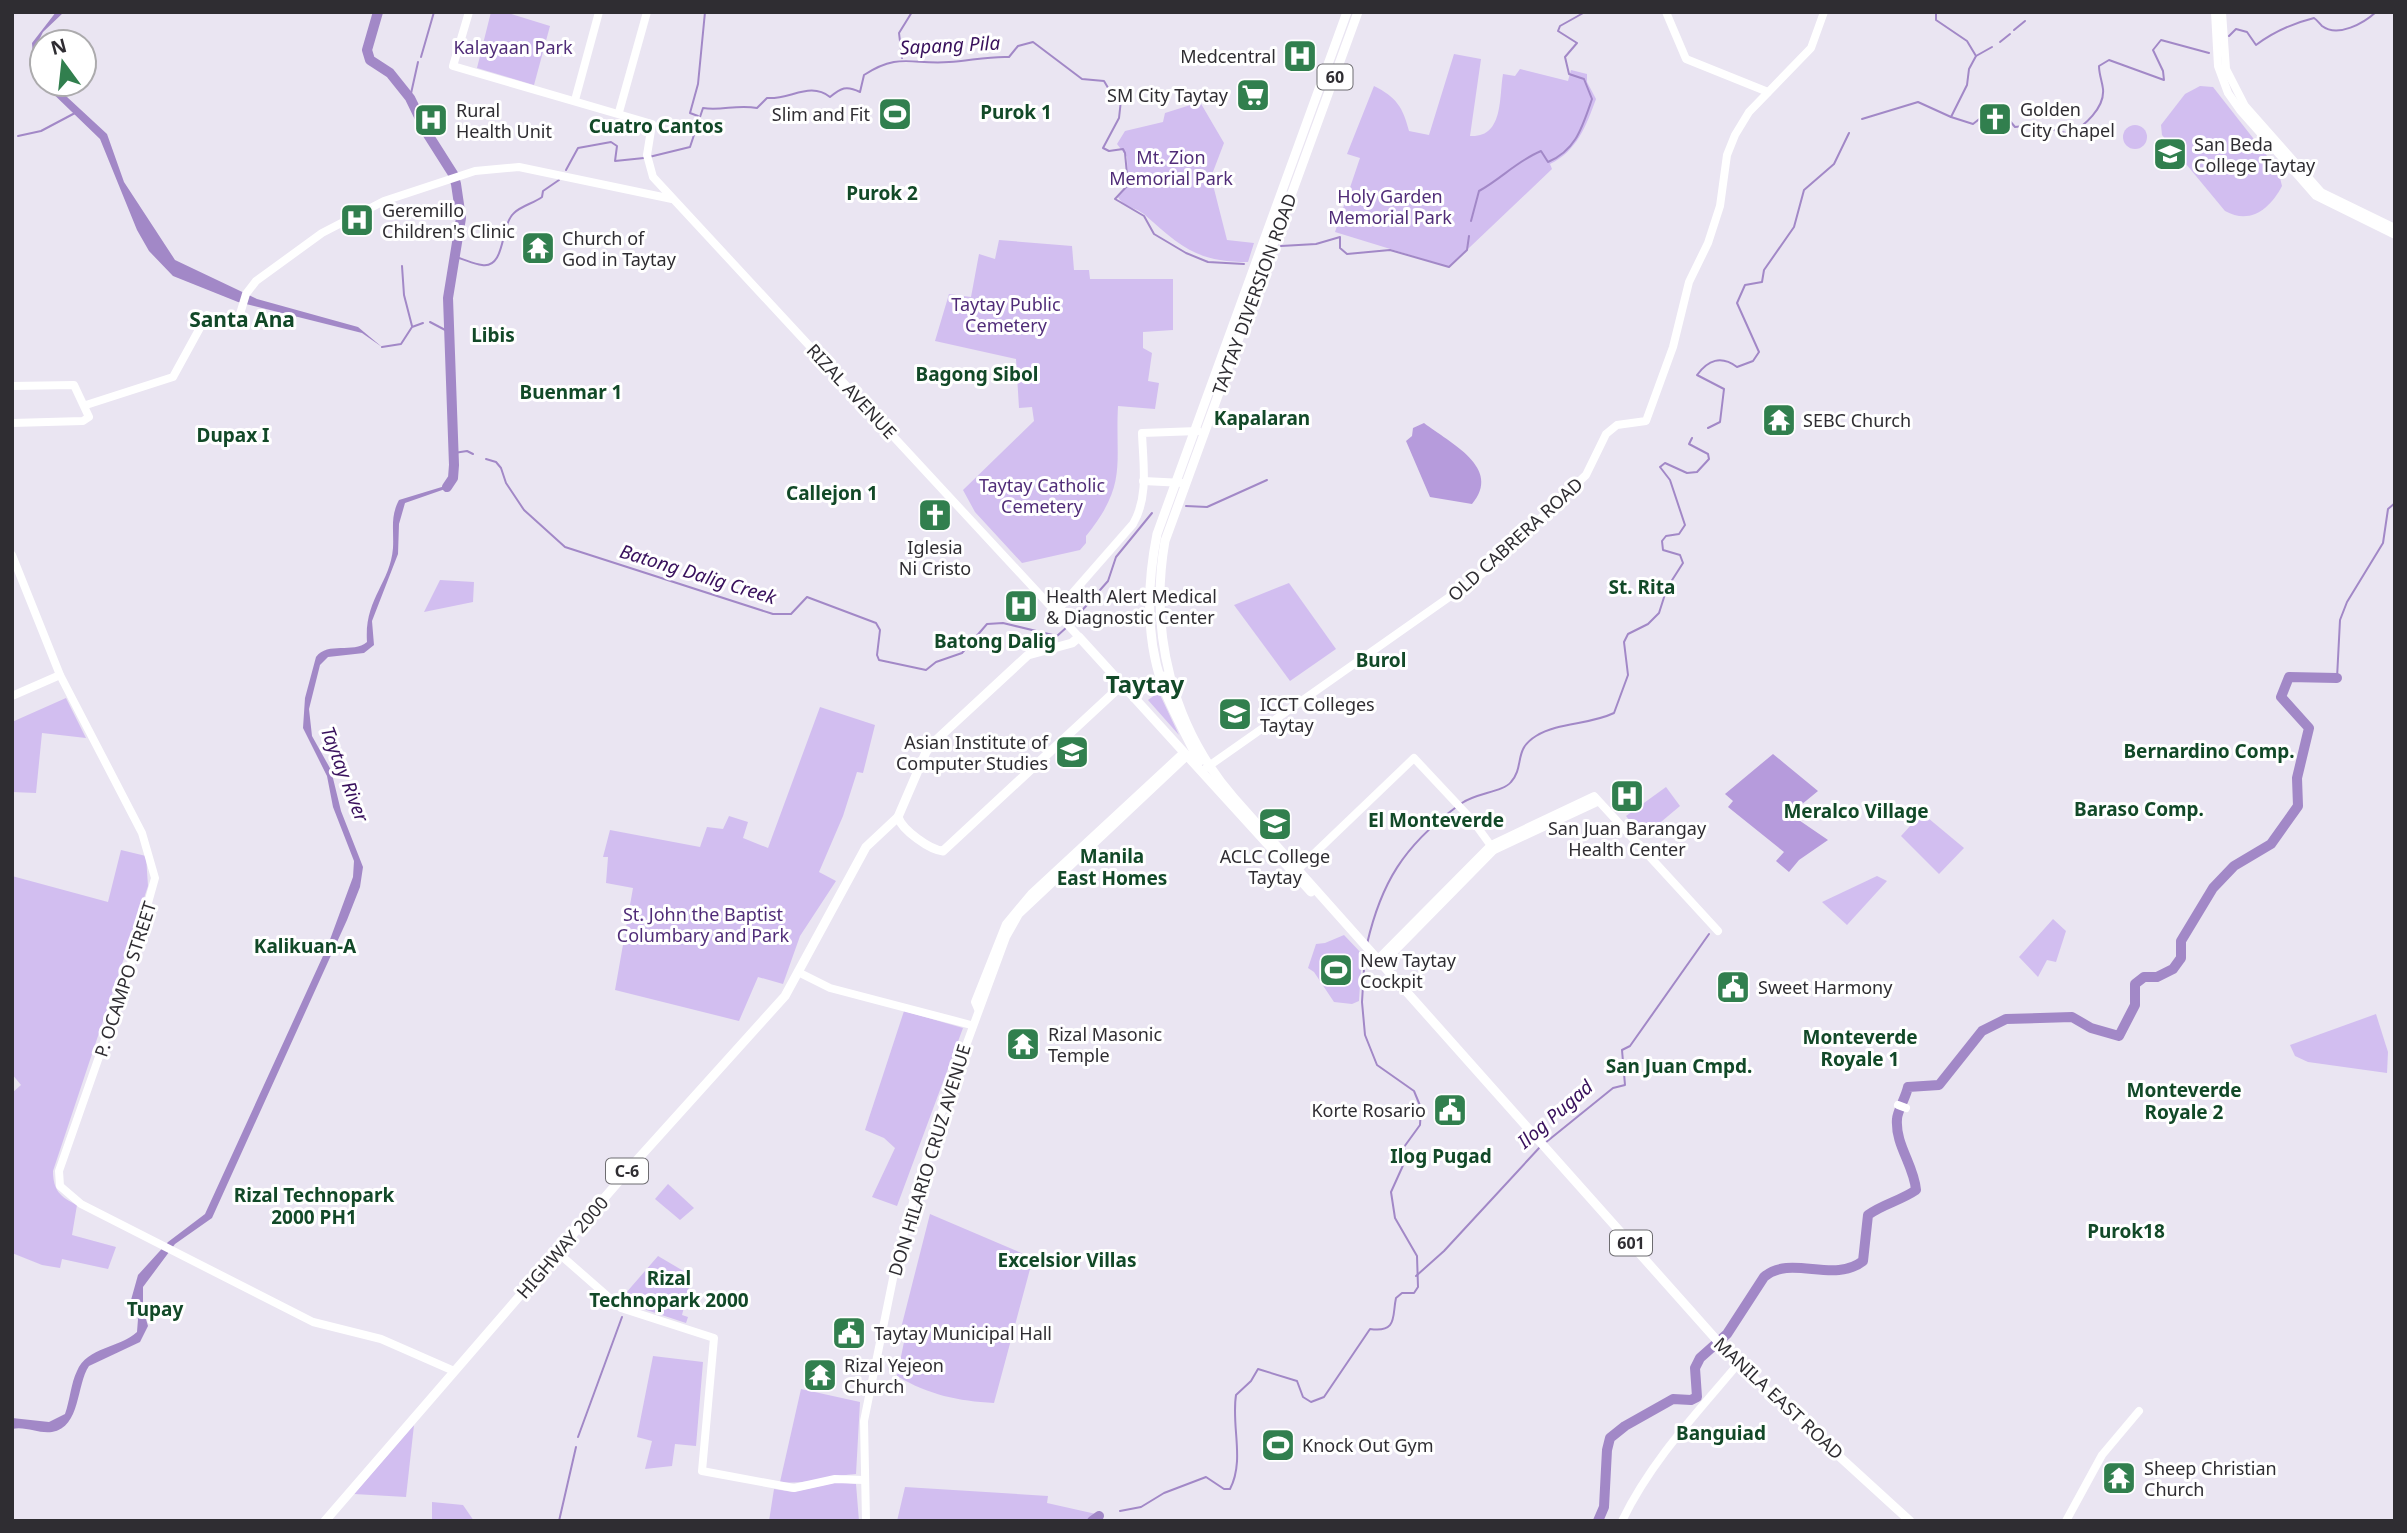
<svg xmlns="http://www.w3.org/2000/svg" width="2407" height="1533" viewBox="0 0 2407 1533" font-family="'Noto Sans',sans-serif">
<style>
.green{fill:#d2bef0}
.forest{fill:#b69bdc}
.water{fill:#a288c7}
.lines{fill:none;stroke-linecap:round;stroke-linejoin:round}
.stream{stroke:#a288c7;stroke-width:2}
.river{stroke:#a288c7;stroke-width:10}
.secondary{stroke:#fff;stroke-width:8}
.primary{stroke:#fff;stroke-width:9}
.labels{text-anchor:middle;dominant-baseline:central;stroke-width:6;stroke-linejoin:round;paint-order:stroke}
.shield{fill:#fff;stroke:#6d6c70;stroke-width:2}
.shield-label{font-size:16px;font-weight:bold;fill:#2f2d32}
.park-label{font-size:18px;fill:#502c78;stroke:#fff}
.poi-label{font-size:18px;fill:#2f2d32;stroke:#fff;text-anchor:start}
.street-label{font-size:18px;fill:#2f2d32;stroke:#fff}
.water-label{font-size:19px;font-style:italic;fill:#38105c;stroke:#fff}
.neighbourhood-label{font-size:19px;font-weight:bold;fill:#124928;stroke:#fff}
.quarter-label{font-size:21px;font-weight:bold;fill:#124928;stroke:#fff}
.district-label{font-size:24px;font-weight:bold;fill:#124928;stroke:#fff}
</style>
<rect width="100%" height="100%" fill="#eae5f2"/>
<g class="green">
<polygon points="491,12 505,12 550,26 534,85 477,68"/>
<path d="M1454,54l27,5 -11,77c34,2 29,-39 33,-62l12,2 5,-7 48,12 3,-11 16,4v8l9,17c-10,27 -19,52 -46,65l2,5 -103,98 -114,-35 25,-74 -13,-4 27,-68c22,11 29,21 35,45l20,4z"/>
<path d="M2200,86l13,1 65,83 4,16c-12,23 -32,39 -57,25l-63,-76 -1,-10 24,-31z"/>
<path d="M1200,102l24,41 -13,34 16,63 27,3 -6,19c-51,0 -67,-15 -103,-47 -9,-8 -21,-7 -27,-18l10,-13 -1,-27 -10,-13 8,-13 38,-9 2,-9z"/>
<circle cx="2135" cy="137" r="12"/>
<path d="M999,240l73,6 2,24h15l1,9h83v51l-30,2v16l9,5 -4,28 11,2 -4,26 -37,-3c-3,59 10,78 -32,130v7l-6,7 -58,13 -47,-51 -12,-22 71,-69 -2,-14 -13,1 -3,-49 -81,-18 14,-47 22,3 8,-43 16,5z"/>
<polygon points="440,580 474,582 473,602 424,612"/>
<polygon points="1289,583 1336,649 1290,681 1234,605"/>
<polygon points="1159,692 1161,697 1179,735 1148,700"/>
<polygon points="66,698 86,738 42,733 36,793 12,792 12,722"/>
<polygon points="820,707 875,725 863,773 857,772 843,816 819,872 836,881 800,936 783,984 758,977 739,1021 615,990 633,888 606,883 608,857 603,857 610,830 700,847 707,827 723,829 729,816 748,822 743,838 768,848"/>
<polygon points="1666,787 1680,806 1643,837 1626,816"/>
<polygon points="1922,813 1964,848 1939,874 1901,836"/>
<path d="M121,850l25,6 2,30 -95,285c0,19 7,26 24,34l-5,30 44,12 -8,22 -46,-10 -2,9 -18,-3 -30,-12v-160l9,-8 -9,-11v-198l96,26z"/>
<polygon points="1877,876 1887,881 1847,925 1822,902"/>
<polygon points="2053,919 2066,931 2056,962 2047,960 2038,977 2019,957"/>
<polygon points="1344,935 1362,954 1359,1001 1352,1004 1334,1002 1314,972 1308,968 1316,944 1325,943"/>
<polygon points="904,1011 963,1028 897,1206 872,1197 895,1148 884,1138 865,1130"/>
<polygon points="2376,1014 2388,1052 2387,1073 2308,1062 2295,1056 2290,1045"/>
<polygon points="668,1184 694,1208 680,1220 655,1199"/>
<path d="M930,1214l103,44 -39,145c-36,-2 -65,-8 -97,-27l7,-34 -6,-2z"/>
<polygon points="658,1256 692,1276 682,1315 688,1317 686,1323 619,1301"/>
<polygon points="653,1356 703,1362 696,1446 675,1444 672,1466 645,1469 652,1441 637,1437"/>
<path d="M801,1389l59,13 -4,72c-26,2 -50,11 -76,8z"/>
<polygon points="414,1425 406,1497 354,1494"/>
<polygon points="838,1482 856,1484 859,1521 769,1521 774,1489 793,1492"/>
<polygon points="905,1487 1048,1496 1047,1503 1096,1514 1087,1521 897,1521"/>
<polygon points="432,1502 463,1505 474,1521 432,1521"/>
</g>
<g class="forest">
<path d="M1424,423c26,20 79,45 48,81l-42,-7 -24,-56 6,-5 1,-8z"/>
<polygon points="1773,754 1818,791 1790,814 1828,840 1799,860 1789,872 1776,861 1784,852 1728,807 1733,801 1725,794"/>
</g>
<g class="water">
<polygon points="56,12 64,12 43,32 36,46 42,82 33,57 32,43"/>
<polygon points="43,84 53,84 107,134 124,182 175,260 257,299 358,327 382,347 362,333 238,302 173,276 149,251 137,230 100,139"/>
<path d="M453,478l-5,10 -43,15 -6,21 -1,30 -26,67 2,24 -10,8 -36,4 -8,8 -11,44 3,27 19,34 10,41 22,56 -3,20 -13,33 -135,298 -37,26 -32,43v22l5,17 -8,16 -51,24c-13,19 -8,61 -37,66 -13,2 -26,-6 -40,-3v-11l37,4 16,-8c5,-14 6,-31 12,-43 10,-24 43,-23 60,-39l1,-13 -7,-19 7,-25 30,-33 37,-28 123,-269 25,-68 1,-16 -21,-54 -6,-31 -24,-48 2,-30 11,-41c12,-16 37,-3 51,-15 -3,-43 23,-58 26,-94 1,-18 -3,-31 6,-48l46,-14z"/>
</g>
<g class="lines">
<g class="stream">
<polyline points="2014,30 2025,21"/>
<path d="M2229,36l7,-7 11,3 9,13c16,-12 38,-22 58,-27 3,2 5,5 8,8 16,12 42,-3 54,-14"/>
<polyline points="2000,42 2010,34"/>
<polyline points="1976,56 1992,47"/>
<polyline points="421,57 434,12"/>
<polyline points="902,58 899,33 912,12"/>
<polyline points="410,98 418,62"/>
<polyline points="698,116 690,113 698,84 705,12"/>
<path d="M1951,117l22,7 19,-15 7,-1 16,19 18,-2 37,9c14,-8 35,-26 33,-45 -1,-8 -4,-15 -4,-23l10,-6 55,20 -1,-9 -10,-21 8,-10 48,13"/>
<polyline points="1862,119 1918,102 1951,117 1967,85 1969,69 1976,56 1967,41 1936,20 1936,12"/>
<polyline points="18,136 41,131 75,113"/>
<path d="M649,157l41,-10 13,-39c19,3 34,-4 54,0l10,-10c23,2 43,-17 63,-1 11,-9 16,-12 30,-5l4,-17c35,-23 48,-10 85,-13 20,-1 39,-6 60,-5l9,-11 15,-4 49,37 22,2 10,17 7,2 -2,18 -16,30 6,3 14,-2 2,4 3,32 -13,14 29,17 10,18 32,19 22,9 36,2"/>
<polyline points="566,170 578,148 611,142 617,146 615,161 644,158"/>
<path d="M1471,221l8,-30c22,-12 38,-30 62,-40l7,11c28,-12 34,-34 44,-63l-8,-20 -15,-5 -4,-17 12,-14 -19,-12 2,-5 25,-14"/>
<polyline points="1281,246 1316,244 1340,237 1340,248 1347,254 1390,250 1449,267 1467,250 1469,236"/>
<path d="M455,257c9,2 18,7 27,8 24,4 18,-40 32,-52 7,-7 20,-10 28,-16l1,-6 16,-11"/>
<polyline points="402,266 404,295 412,326"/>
<polyline points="430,322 449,332"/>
<polyline points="382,347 401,344 412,327 423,323"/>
<path d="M1708,428l12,-6 4,-33 -27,-14c11,-15 24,-20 40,-8l16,-6 6,-9 -22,-49 8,-18 17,-3 2,-12 30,-43 10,-37 30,-26 15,-31"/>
<polyline points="454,453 467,451 473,454"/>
<polyline points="486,459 496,462 501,468 506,483 524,510 565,547 773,614 791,614 807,597 876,623 880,630 877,655 879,660 926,670 936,662 962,653 987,624 1003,623 1057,636 1067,627"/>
<polyline points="1186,506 1207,507 1267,480"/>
<polyline points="1071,623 1108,581 1116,557 1152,513"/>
<polyline points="2337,678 2340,620 2347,602 2383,543 2388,509 2395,503"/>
<path d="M1462,803c14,-10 41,-11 49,-21 14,-16 2,-32 25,-46 23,-14 53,-11 78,-23l14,-38 -4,-33 4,-8 20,-10 11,-11 8,-25 16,-25 -3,-8 -17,-5 -1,-9 4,-5 13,-2 6,-9 -15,-45 -10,-13 5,-4 22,10 10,-1 12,-13 -1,-5 -19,-10 3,-6"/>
<path d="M1367,944c14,-61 37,-98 88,-136"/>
<polyline points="1545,1143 1613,1088 1625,1085 1622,1050 1630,1046 1709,934"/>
<polyline points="1416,1276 1444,1251 1540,1147"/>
<polyline points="578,1437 622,1317"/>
<path d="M1120,1511l21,-4 23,-14 42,-16 18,12h6c15,-29 1,-63 6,-94l15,-14 7,-12 39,12 6,16 8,5 13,-5 46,-68c28,4 22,-13 26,-31l6,-5h12l4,-6 -1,-31 -22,-38 -4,-26 14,-31 -1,-14 16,-22 1,-17 -7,-17 -37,-26 -12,-30 -3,-33 3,-50"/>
<polyline points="559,1521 576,1447"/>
</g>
<g class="river">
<polyline points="378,12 367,50 370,60 390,73 410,98 427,133 453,174 456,184 461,218 448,298 454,465 453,478 447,487"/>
<polyline points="1092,1521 1099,1516"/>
<path d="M1598,1521l6,-14 3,-57 3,-12 15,-12 48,-27 18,1 6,-3 -2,-29 5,-10 27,-24 37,-57c26,-23 70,7 99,-16l5,-46c15,-11 32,-14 48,-25 -2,-25 -21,-45 -19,-71 0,-7 9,-22 11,-32l31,-2 43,-54 24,-12 66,-2 19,11 28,8 16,-31v-21l9,-7h13l16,-8 8,-11v-17l32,-53 21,-22 37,-22 27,-38 -1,-28 12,-50 -28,-31 8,-20 48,1"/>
</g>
<g class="secondary">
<polyline points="469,12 453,66 652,124 647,155 653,177 1079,637"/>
<polyline points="1666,12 1686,59 1768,92"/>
<polyline points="2215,12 2218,66 2228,93 2240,110 2316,196 2395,235"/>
<polyline points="2222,12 2226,69 2245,106 2321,192 2395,228"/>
<polyline points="575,100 599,12"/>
<polyline points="619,112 647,12"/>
<polyline points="12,386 74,385 89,417 83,421 12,423"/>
<polyline points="86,405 173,377 207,315 237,324 246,294 256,281 322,233 384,201 475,171 519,167 672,199"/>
<polyline points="1143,481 1184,483"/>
<polyline points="12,555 60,675 142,833 155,878 128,974 59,1171 60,1186 81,1204 313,1322 381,1339 454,1371"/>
<path d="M1056,612l77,-88c16,-27 10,-61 9,-91l56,-2"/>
<polyline points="12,696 60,675"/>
<polyline points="1206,768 1482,574 1586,475 1606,434 1617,425 1646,421 1673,347 1689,282 1708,243 1720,206 1727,155 1735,135 1749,112 1811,48 1824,12"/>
<polyline points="1295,872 1414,758 1473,821 1494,850"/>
<polyline points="1375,962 1491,845 1594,796 1718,931"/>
<polyline points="1380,966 1494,850 1597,802"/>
<polyline points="800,973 830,988 971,1025"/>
<polyline points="978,1009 975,1002 1006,924 1031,894 1182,754"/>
<polyline points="1898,1105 1906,1108"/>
<polyline points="557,1252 621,1308 714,1338 702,1471 794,1488 835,1479 864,1480"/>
<polyline points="866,1521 864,1421 898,1254 932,1138 1006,937 1019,914 1188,755"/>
<path d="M1622,1521c29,-60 74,-107 116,-157"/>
<polyline points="2066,1521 2102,1455 2139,1411"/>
</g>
<g class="primary">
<path d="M1358,12l-193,529c-16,91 7,186 69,257l504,566 172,157"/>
<polyline points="1133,696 1164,676"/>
<path d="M1199,762c-12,-26 -27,-51 -37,-78 -17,-50 -15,-100 -5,-150l190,-522"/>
<path d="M898,817c4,13 32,33 45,34l180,-167"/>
<polyline points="325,1521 638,1159 785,996 866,847 898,817 926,752 934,742 1028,655 1072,643 1079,637 1311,892"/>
</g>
</g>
<defs>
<g id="hospital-square" transform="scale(1.75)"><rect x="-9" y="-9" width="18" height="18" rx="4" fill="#317f4e" stroke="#fff"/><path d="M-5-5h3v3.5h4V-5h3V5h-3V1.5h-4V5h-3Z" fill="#fff"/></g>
<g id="supermarket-square" transform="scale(1.75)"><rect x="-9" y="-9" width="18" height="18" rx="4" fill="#317f4e" stroke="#fff"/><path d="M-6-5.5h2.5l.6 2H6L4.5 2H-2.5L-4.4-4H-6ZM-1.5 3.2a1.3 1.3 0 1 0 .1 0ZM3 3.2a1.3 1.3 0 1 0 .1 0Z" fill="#fff"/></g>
<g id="stadium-square" transform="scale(1.75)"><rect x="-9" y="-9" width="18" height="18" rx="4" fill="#317f4e" stroke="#fff"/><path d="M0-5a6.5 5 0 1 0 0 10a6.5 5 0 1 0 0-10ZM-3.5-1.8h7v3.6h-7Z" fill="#fff"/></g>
<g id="church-square" transform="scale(1.75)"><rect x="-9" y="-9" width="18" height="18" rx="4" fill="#317f4e" stroke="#fff"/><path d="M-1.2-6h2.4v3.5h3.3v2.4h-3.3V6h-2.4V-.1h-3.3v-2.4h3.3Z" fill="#fff"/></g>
<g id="university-square" transform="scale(1.75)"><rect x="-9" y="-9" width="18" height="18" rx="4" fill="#317f4e" stroke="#fff"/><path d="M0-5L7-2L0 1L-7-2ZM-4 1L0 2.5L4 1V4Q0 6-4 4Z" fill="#fff"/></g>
<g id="temple-square" transform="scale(1.75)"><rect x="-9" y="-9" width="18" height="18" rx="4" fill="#317f4e" stroke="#fff"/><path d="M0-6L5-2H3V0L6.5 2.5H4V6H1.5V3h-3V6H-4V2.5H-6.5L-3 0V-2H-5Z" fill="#fff"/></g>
<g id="civic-square" transform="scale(1.75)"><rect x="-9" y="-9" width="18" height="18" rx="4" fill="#317f4e" stroke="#fff"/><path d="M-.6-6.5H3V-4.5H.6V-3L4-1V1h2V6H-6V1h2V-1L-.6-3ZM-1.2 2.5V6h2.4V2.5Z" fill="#fff"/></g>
</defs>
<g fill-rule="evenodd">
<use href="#hospital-square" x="1300" y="56"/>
<use href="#supermarket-square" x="1253" y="95"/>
<use href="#stadium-square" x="895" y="114"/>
<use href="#church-square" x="1995" y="119"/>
<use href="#hospital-square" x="431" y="120"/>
<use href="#university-square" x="2170" y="154"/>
<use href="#hospital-square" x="357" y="220"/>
<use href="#temple-square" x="538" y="248"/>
<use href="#temple-square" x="1779" y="420"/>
<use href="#church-square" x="935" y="515"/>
<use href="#hospital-square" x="1021" y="606"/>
<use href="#university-square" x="1235" y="714"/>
<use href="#university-square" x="1072" y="752"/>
<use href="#hospital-square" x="1627" y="796"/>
<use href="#university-square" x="1275" y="824"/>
<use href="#stadium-square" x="1336" y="970"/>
<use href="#civic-square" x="1733" y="987"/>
<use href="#temple-square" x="1023" y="1044"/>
<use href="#civic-square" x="1450" y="1110"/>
<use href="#civic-square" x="849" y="1333"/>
<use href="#temple-square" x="820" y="1375"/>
<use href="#stadium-square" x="1278" y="1445"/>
<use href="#temple-square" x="2119" y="1478"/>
</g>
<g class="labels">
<g class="shield">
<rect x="1317.5" y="64.5" width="35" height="25" rx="5"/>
<rect x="606" y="1158.5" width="42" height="25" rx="5"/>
<rect x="1610" y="1230.5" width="42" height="25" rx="5"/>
</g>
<g class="shield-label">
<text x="1335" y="77">60</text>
<text x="627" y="1171">C-6</text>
<text x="1631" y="1243">601</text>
</g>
<g class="park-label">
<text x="513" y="47">Kalayaan Park</text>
<text x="1171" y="157">Mt. Zion<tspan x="1171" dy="21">Memorial Park</tspan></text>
<text x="1390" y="196">Holy Garden<tspan x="1390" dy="21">Memorial Park</tspan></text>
<text x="1006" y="304">Taytay Public<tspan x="1006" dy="21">Cemetery</tspan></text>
<text x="1042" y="485">Taytay Catholic<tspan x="1042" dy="21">Cemetery</tspan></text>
<text x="703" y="914">St. John the Baptist<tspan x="703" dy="21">Columbary and Park</tspan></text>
</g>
<g class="poi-label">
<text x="1276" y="56" text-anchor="end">Medcentral</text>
<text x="1228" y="95" text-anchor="end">SM City Taytay</text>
<text x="2020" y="109">Golden<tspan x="2020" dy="21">City Chapel</tspan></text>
<text x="456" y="110">Rural<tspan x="456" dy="21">Health Unit</tspan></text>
<text x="870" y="114" text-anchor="end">Slim and Fit</text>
<text x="2194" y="144">San Beda<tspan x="2194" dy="21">College Taytay</tspan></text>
<text x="382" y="210">Geremillo<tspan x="382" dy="21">Children's Clinic</tspan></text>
<text x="562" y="238">Church of<tspan x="562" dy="21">God in Taytay</tspan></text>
<text x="1803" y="420">SEBC Church</text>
<text x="935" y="547" text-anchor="middle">Iglesia<tspan x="935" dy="21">Ni Cristo</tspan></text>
<text x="1046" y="596">Health Alert Medical<tspan x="1046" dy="21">&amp; Diagnostic Center</tspan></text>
<text x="1260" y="704">ICCT Colleges<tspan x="1260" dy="21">Taytay</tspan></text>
<text x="1048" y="742" text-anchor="end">Asian Institute of<tspan x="1048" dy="21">Computer Studies</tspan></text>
<text x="1627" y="828" text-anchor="middle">San Juan Barangay<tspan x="1627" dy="21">Health Center</tspan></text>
<text x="1275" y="856" text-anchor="middle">ACLC College<tspan x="1275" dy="21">Taytay</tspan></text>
<text x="1360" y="960">New Taytay<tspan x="1360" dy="21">Cockpit</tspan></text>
<text x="1758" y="987">Sweet Harmony</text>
<text x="1048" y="1034">Rizal Masonic<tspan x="1048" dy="21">Temple</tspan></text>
<text x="1426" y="1110" text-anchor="end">Korte Rosario</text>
<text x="874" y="1333">Taytay Municipal Hall</text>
<text x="844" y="1365">Rizal Yejeon<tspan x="844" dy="21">Church</tspan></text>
<text x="1302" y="1445">Knock Out Gym</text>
<text x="2144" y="1468">Sheep Christian<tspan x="2144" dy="21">Church</tspan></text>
</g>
<g class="street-label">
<text transform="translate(1254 294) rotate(-70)">TAYTAY DIVERSION ROAD</text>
<text transform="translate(852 391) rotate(47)">RIZAL AVENUE</text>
<text transform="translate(1515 539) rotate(-42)">OLD CABRERA ROAD</text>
<text transform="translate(125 979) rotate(-72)">P. OCAMPO STREET</text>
<text transform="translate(929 1160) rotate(-73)">DON HILARIO CRUZ AVENUE</text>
<text transform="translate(562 1247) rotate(-49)">HIGHWAY 2000</text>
<text transform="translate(1779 1398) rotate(43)">MANILA EAST ROAD</text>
</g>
<g class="water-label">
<text transform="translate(950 45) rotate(-3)">Sapang Pila</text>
<text transform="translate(698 574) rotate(17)">Batong Dalig Creek</text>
<text transform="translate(345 774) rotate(69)">Taytay River</text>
<text transform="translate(1555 1114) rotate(-41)">Ilog Pugad</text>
</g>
<g class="neighbourhood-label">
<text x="1016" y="112">Purok 1</text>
<text x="656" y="126">Cuatro Cantos</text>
<text x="882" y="193">Purok 2</text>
<text x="493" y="335">Libis</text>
<text x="977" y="374">Bagong Sibol</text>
<text x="571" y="392">Buenmar 1</text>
<text x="1262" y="418">Kapalaran</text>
<text x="233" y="435">Dupax I</text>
<text x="832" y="493">Callejon 1</text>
<text x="1642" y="587">St. Rita</text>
<text x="995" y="641">Batong Dalig</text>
<text x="1381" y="660">Burol</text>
<text x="2209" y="751">Bernardino Comp.</text>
<text x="2139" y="809">Baraso Comp.</text>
<text x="1856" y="811">Meralco Village</text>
<text x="1436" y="820">El Monteverde</text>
<text x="1112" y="856">Manila<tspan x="1112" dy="22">East Homes</tspan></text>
<text x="305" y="946">Kalikuan-A</text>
<text x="1860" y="1037">Monteverde<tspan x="1860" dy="22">Royale 1</tspan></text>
<text x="1679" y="1066">San Juan Cmpd.</text>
<text x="2184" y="1090">Monteverde<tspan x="2184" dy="22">Royale 2</tspan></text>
<text x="1441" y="1156">Ilog Pugad</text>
<text x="314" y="1195">Rizal Technopark<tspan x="314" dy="22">2000 PH1</tspan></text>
<text x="2126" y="1231">Purok18</text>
<text x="1067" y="1260">Excelsior Villas</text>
<text x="669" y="1278">Rizal<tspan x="669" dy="22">Technopark 2000</tspan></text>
<text x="155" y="1309">Tupay</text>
<text x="1721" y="1433">Banguiad</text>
</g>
<g class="quarter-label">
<text x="242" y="319">Santa Ana</text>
</g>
<g class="district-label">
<text x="1145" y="683">Taytay</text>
</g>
</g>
<rect width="2407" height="1533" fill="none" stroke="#2f2d32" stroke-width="28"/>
<g transform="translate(63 63) rotate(345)"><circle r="33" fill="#ffffff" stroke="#acabad" stroke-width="2"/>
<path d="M0-5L12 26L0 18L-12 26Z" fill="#317f4e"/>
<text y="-10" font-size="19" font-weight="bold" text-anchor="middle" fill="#2f2d32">N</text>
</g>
</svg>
